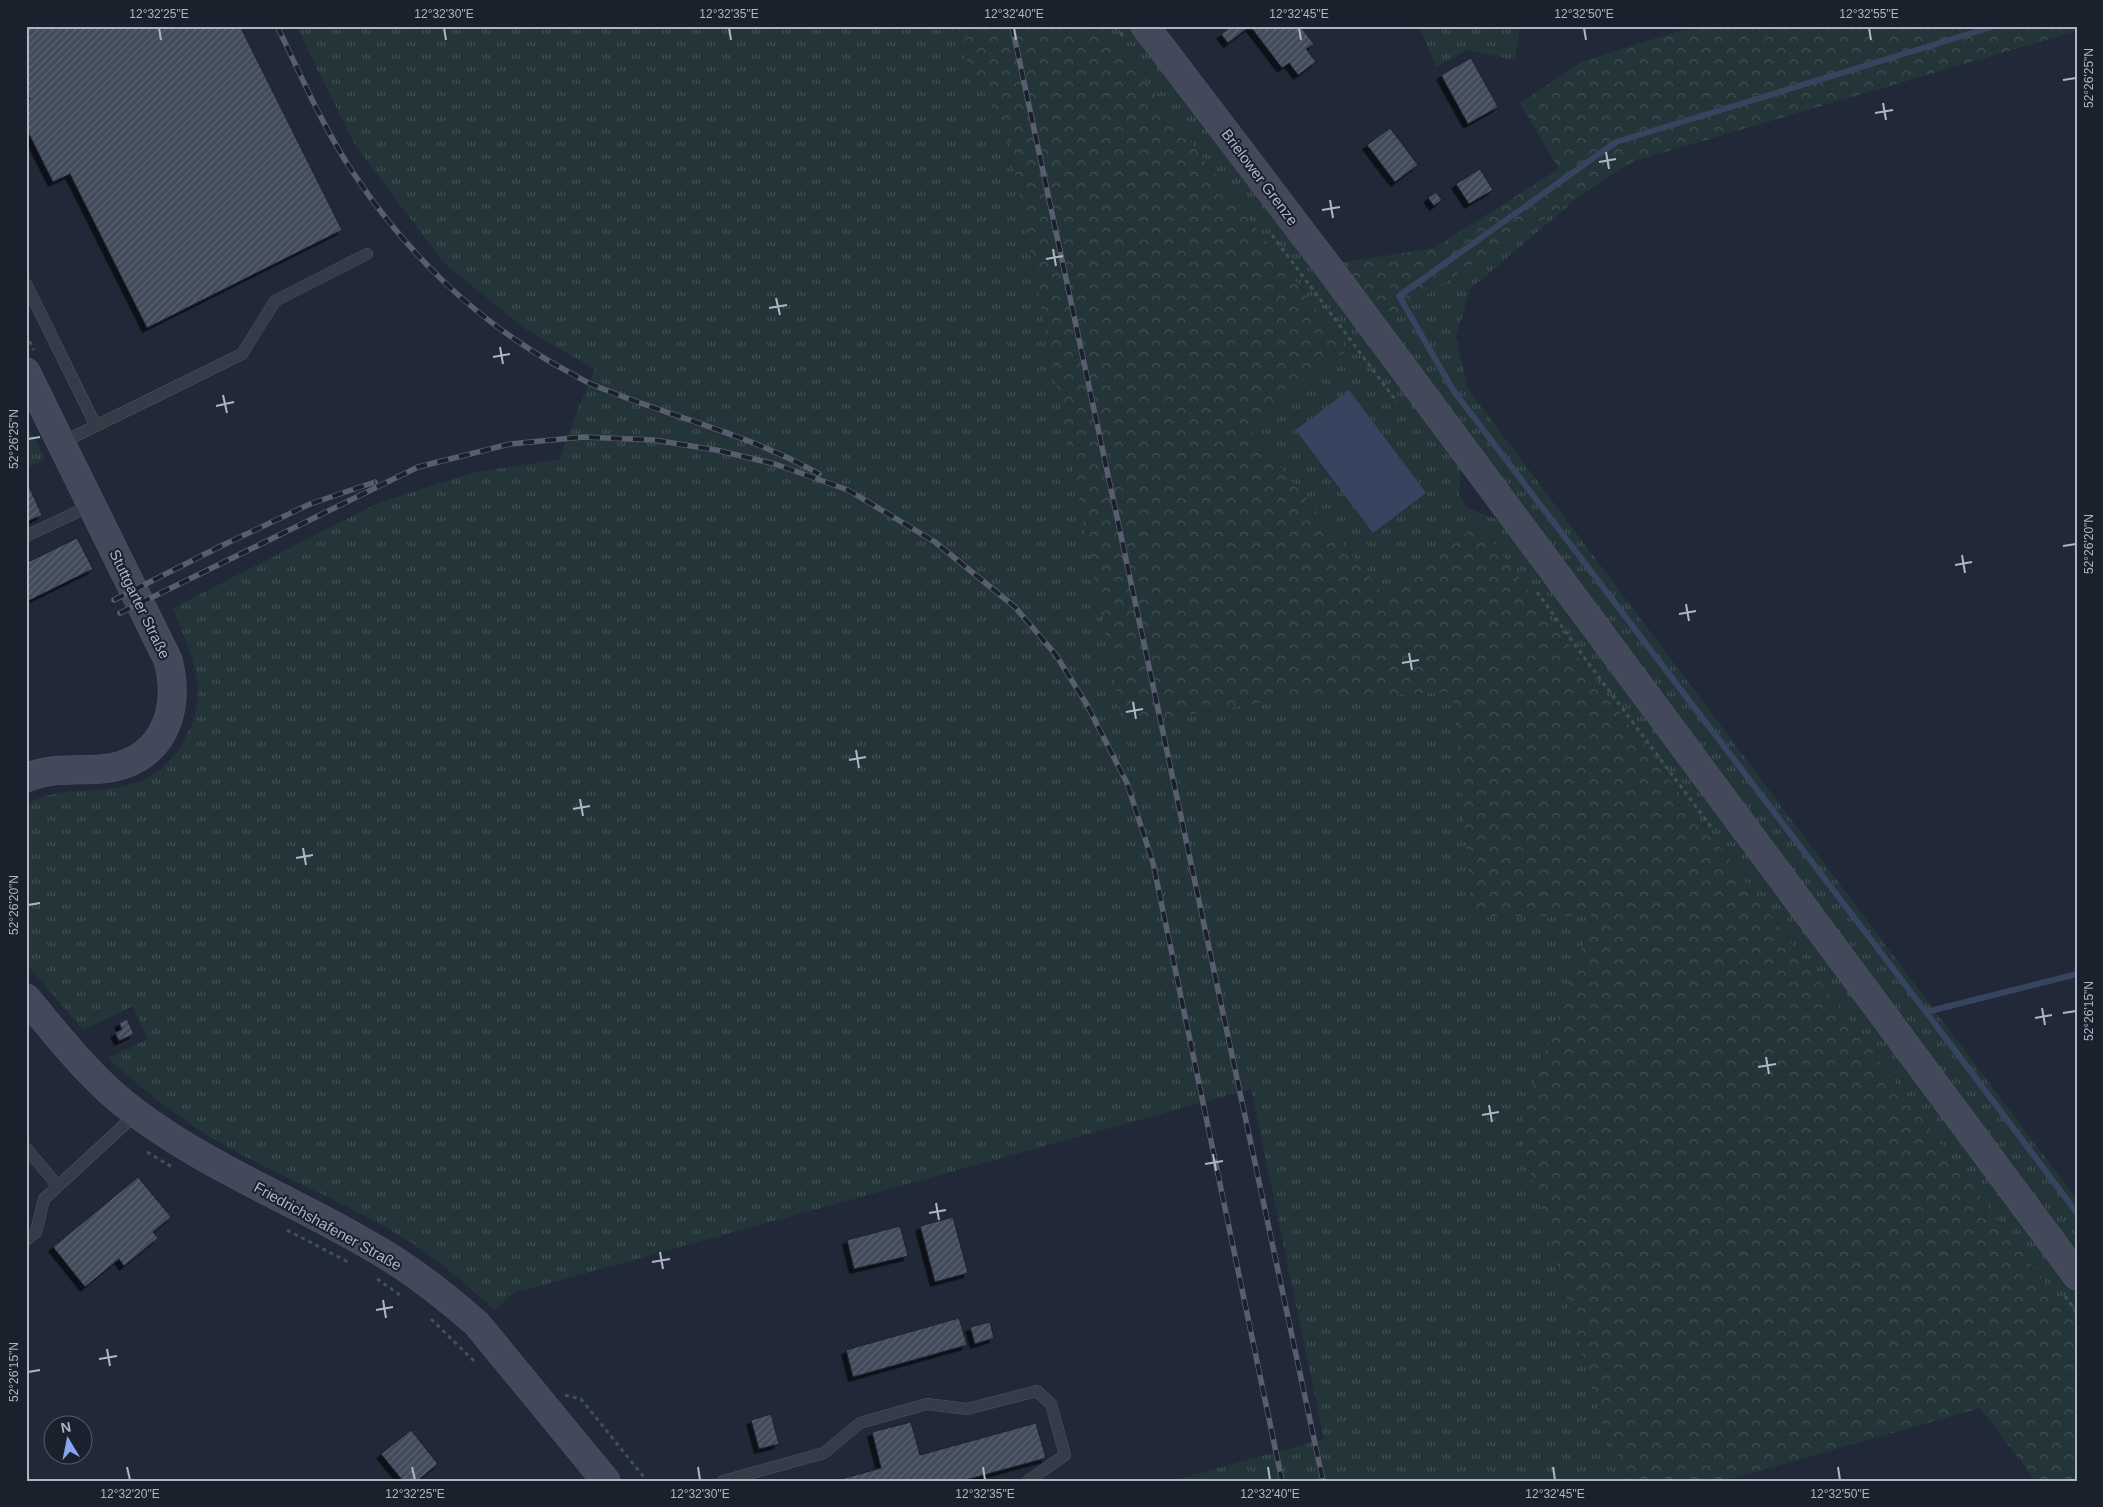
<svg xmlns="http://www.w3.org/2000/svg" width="2103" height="1507" viewBox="0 0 2103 1507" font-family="Arial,sans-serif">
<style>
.grass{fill:url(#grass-tufts)}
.forest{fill:url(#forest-crowns)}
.water{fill:#37445f}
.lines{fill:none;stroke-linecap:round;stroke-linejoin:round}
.stream{stroke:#37445f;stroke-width:6}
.building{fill:url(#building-hatch);stroke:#1c222e;filter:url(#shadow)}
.lane-casing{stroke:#4f5562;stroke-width:12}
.secondary-casing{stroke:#4f5562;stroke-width:29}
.path{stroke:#415155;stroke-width:3;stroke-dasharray:4 4;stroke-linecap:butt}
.lane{stroke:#353b47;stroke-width:11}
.secondary{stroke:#43495a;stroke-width:28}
.rail-casing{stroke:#575e6e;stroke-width:5.5}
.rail{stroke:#1a202c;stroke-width:4;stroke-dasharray:11;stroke-linecap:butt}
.ticks{fill:none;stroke:#afb5c4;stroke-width:2}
.labels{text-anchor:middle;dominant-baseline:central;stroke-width:4;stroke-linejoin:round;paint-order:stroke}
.street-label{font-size:15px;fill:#afb5c4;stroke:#1a202c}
.neatline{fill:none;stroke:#afb5c4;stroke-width:2}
.ticks-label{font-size:12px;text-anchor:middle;fill:#afb5c4}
</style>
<defs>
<pattern id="grass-tufts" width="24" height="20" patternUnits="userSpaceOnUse" patternTransform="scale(1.25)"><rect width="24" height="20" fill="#243539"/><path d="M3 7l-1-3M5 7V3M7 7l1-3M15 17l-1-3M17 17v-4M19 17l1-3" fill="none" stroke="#415054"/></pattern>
<pattern id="forest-crowns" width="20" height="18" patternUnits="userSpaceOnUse" patternTransform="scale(1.25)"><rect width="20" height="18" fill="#243539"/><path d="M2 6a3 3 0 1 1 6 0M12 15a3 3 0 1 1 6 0" fill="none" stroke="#415054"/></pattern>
<pattern id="building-hatch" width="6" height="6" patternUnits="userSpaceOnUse" patternTransform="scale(1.25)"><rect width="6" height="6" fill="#424b5b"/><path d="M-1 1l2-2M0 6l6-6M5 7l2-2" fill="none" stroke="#5b6371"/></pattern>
<filter id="shadow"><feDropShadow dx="-4.5" dy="4.5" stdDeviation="0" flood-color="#0009"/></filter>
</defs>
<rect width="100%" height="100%" fill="#212837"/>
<g class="grass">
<path d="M296,26h651l59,103 117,594 157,-23 173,-8 19,225 121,-1 -75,213 85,297 27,55h-460l154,-42 -73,-350 -737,204 -19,17c-27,-24 -53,-47 -83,-67 -60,-39 -129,-64 -192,-100 -41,-24 -77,-53 -112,-85l40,-19 -15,-33 -50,24 -57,-67v-158c33,-19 50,-11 84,-16 16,-3 33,-7 46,-16 27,-21 47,-60 41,-93 -3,-25 -16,-49 -24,-72l205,-105 94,-30 88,-14 15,-43 20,-47 -70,-40 -82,-67 -88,-117z"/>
<polygon points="1104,26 1129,26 1461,468 1459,495 1468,508 1501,521 2077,1294 2077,1326 1479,524 1384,595 1248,427 1347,350"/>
<polygon points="1419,26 1520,26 1515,60 1467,50 1436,67"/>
<polygon points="1580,196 1470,289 1456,337 1468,389 2077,1200 2077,1254 1381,324"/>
<polygon points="26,422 45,459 26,468"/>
</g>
<g class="forest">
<polygon points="947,26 1104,26 1347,350 1248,427 1384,595 1479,524 2077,1326 2077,1481 2036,1481 1980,1408 1724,1481 1630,1481 1603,1426 1518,1129 1593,916 1472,917 1453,692 1280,700 1123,724 1006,129"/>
<polygon points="1703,26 2077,26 2077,31 1634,161 1381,324 1334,264 1434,248 1559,169 1520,103 1581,62 1682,30"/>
</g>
<polygon class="water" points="1349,390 1426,493 1373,533 1296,430"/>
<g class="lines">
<g class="stream">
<polyline points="1995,26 1616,142 1399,296 1453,390 1926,1012 2077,974"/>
<polyline points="1926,1012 2077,1213"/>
</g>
</g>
<g class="building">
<polygon points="26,26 240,26 342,230 147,328 70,174 53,182 26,128 26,100 30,99 26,92"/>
<polygon points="1232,26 1250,26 1228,43 1221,34"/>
<polygon points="1250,26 1300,26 1314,44 1306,49 1316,62 1298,75 1289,63 1282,68"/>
<polygon points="1471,58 1498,107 1468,124 1441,75"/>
<polygon points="1390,128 1418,165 1395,182 1367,145"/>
<polygon points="1480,169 1493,190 1469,204 1456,184"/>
<polygon points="1436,192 1442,200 1434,206 1428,198"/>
<polygon points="27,482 42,515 26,522 26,483"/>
<polygon points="77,538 93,569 26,602 26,563"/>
<polygon points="127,1019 134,1034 119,1041 115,1033 122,1029 119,1023"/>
<polygon points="138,1177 171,1217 153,1232 158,1238 124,1266 119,1259 85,1287 53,1247"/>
<polygon points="953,1217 968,1273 935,1282 920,1226"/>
<polygon points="900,1226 908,1256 854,1269 847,1240"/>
<polygon points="959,1318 967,1345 853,1377 846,1350"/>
<polygon points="990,1322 994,1338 975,1344 970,1327"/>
<polygon points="771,1414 779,1444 759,1449 751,1420"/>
<polygon points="911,1422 920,1455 1036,1423 1046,1458 962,1481 834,1481 881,1468 872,1432"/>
<polygon points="411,1430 438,1464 417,1481 403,1481 381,1454"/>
</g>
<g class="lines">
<g class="lane-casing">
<g id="lane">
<polyline points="26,284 96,426"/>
<polyline points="61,443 242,354 275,301 367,254"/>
<polyline points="26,536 92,505"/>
<polyline points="26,1148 58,1186"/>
<polyline points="26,1240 36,1232 44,1199 136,1114"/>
<polyline points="723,1481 824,1453 860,1423 927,1404 967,1409 1037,1391 1051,1404 1065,1455 1028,1481"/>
</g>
</g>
<g class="secondary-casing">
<g id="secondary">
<polyline points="1145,26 1329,268 2077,1276"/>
<path d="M26,372l142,288c14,53 -7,104 -67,109 -26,2 -50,-2 -75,9"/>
<path d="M26,998c34,40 67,84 110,115 72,54 154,86 231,131 40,22 76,50 110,80l129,157"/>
</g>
</g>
<g class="path">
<polyline points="1116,26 1123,36"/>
<polyline points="1272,235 1397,402"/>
<polyline points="26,334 34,350"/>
<polyline points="1537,592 1586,660 1712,828"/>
<polyline points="147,1152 172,1167"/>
<polyline points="287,1230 348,1262"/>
<polyline points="377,1279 403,1297"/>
<polyline points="2065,1296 2077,1313"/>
<polyline points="431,1319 475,1362"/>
<polyline points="565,1395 581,1399 647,1481"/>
</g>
<use href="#lane" class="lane"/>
<use href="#secondary" class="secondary"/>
<g class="rail-casing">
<g id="rail">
<path d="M277,26c24,49 46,102 77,148 51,77 119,144 200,190 12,6 24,14 37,20 75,32 156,49 228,90"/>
<polyline points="1012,26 1323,1481"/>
<polyline points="114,600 221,546 310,504 375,482"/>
<polyline points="120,613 418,467 510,444 583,437 654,440 716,450 775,464 848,490 935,542 1015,607 1056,655 1087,705 1127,783 1153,863 1282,1481"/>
</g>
</g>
<use href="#rail" class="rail"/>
</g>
<path class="ticks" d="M159,28l2,12M444,28l2,12M729,28l2,12M1014,28l2,12M1299,28l2,12M1584,28l2,12M1869,28l2,12M2063,80l13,-2M1883,103l3,17M1875,113l18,-3M1606,152l3,17M1599,162l17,-3M1330,200l3,18M1322,210l18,-3M1053,249l3,17M1046,259l17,-3M776,298l4,17M769,308l18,-3M500,347l3,17M493,357l17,-3M223,395l4,18M216,406l18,-4M28,439l12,-2M2063,546l13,-2M1962,555l3,18M1955,565l17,-3M1686,604l3,17M1679,614l17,-3M1409,653l3,17M1402,663l17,-3M1133,702l3,17M1126,712l17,-3M856,750l3,18M849,760l17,-3M580,799l3,17M573,809l17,-3M303,848l3,17M296,858l17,-3M28,905l12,-2M2042,1008l3,17M2063,1013l13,-2M2035,1018l17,-3M1766,1057l3,17M1758,1067l18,-3M1489,1105l3,17M1482,1115l17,-3M1213,1154l3,17M1205,1164l18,-3M936,1203l3,17M929,1213l17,-3M660,1252l3,17M652,1262l18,-3M383,1300l3,18M376,1310l17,-3M107,1349l3,17M99,1359l18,-3M28,1372l12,-2M127,1467l3,13M412,1467l3,13M698,1467l2,13M983,1467l2,13M1268,1467l2,13M1553,1467l2,13M1838,1467l2,13"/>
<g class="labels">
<g class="street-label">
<text transform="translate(1260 177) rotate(53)">Brielower Grenze</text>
<text transform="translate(140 604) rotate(64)">Stuttgarter Straße</text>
<text transform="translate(328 1226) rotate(29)">Friedrichshafener Straße</text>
</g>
</g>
<rect width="2103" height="1507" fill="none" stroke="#1a202c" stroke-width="55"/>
<g transform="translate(68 1440) rotate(350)"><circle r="24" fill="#1a202c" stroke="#565c69"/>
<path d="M0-4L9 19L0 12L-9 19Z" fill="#85a5f2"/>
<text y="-8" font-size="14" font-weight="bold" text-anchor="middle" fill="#afb5c4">N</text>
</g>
<rect x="28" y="28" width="2048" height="1452" class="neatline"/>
<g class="ticks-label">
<text x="159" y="18">12°32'25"E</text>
<text x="444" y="18">12°32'30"E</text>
<text x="729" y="18">12°32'35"E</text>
<text x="1014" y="18">12°32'40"E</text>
<text x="1299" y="18">12°32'45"E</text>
<text x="1584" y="18">12°32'50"E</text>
<text x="1869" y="18">12°32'55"E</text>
<text transform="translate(2089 78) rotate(-90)" y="4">52°26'25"N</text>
<text transform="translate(14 439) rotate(-90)" y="4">52°26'25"N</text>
<text transform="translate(2089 544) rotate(-90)" y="4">52°26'20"N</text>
<text transform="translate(14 905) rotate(-90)" y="4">52°26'20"N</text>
<text transform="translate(2089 1011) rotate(-90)" y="4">52°26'15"N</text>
<text transform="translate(14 1372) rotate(-90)" y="4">52°26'15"N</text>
<text x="130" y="1498">12°32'20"E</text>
<text x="415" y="1498">12°32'25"E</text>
<text x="700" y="1498">12°32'30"E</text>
<text x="985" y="1498">12°32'35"E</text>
<text x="1270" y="1498">12°32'40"E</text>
<text x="1555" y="1498">12°32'45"E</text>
<text x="1840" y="1498">12°32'50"E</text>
</g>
</svg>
